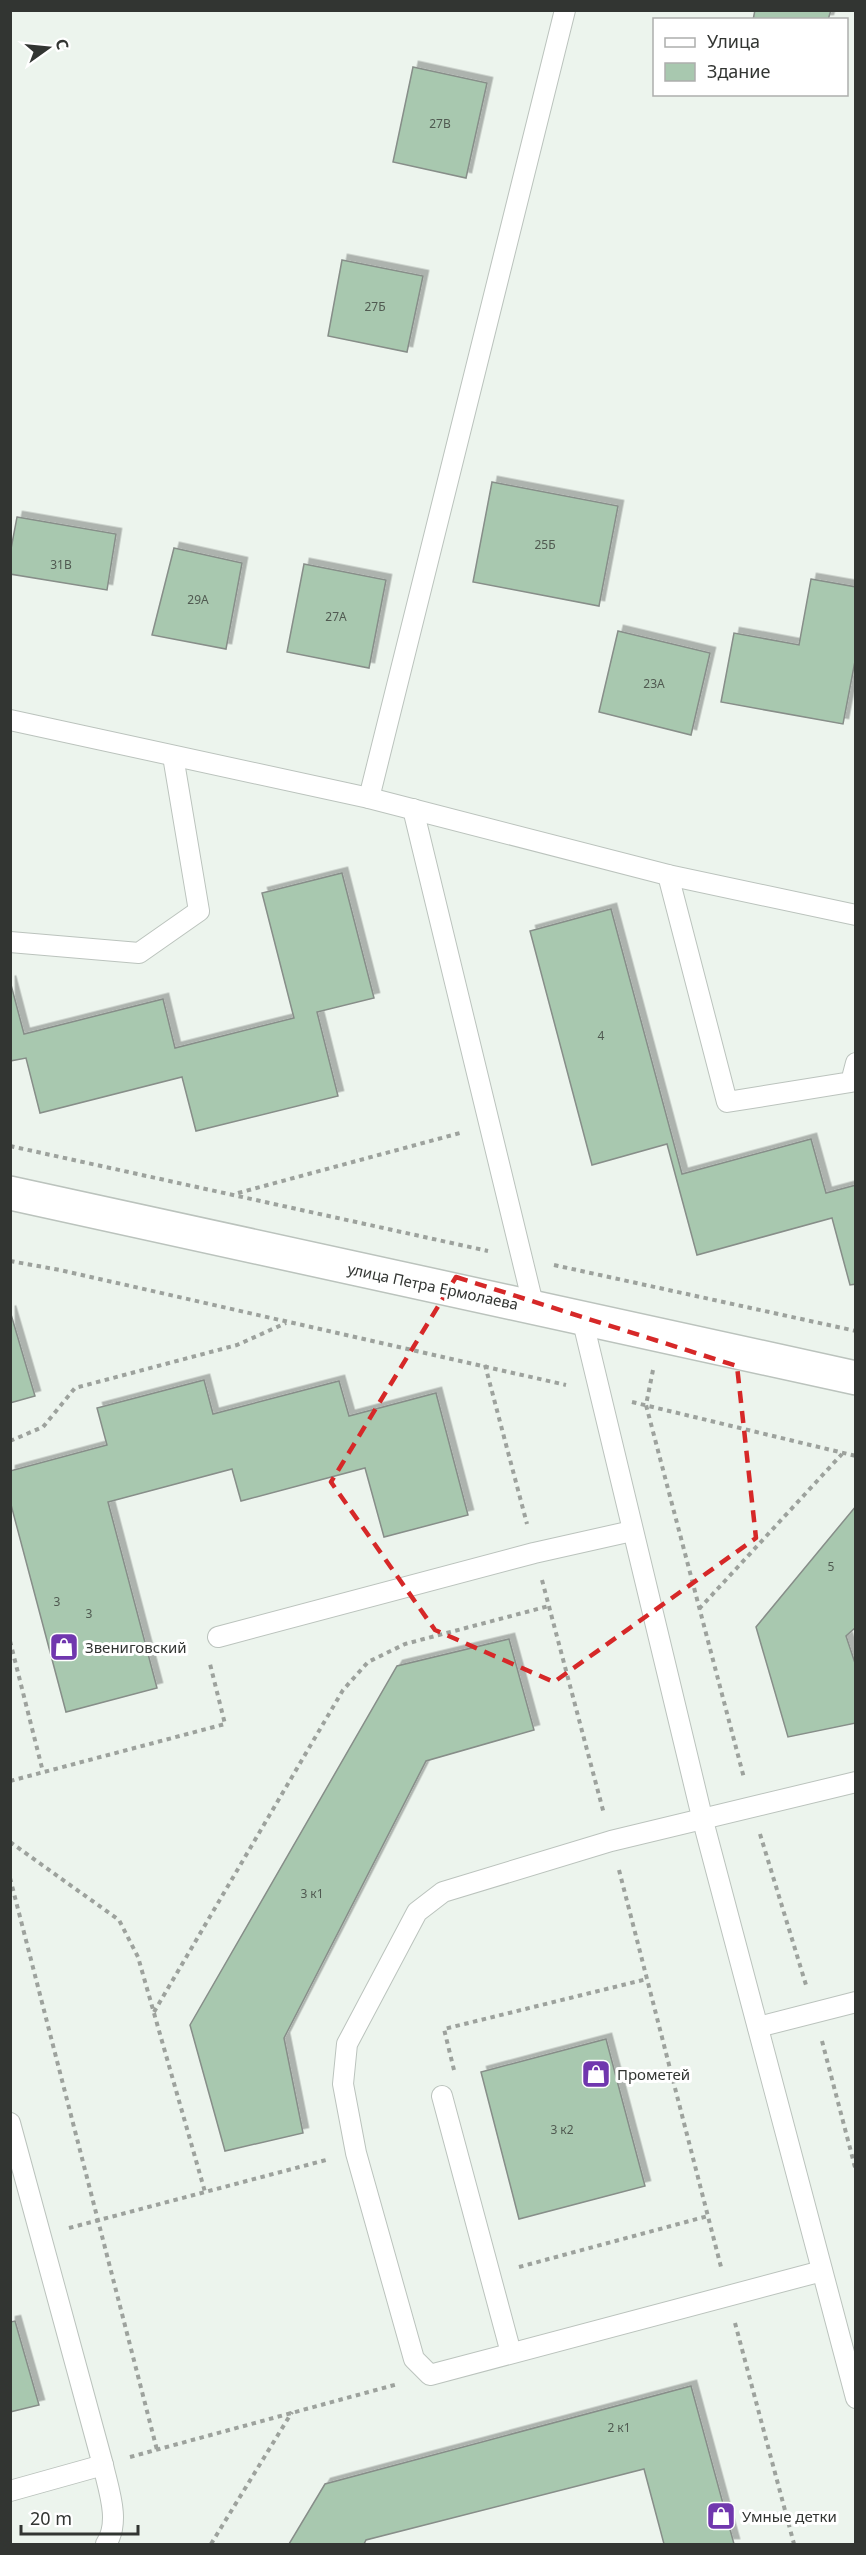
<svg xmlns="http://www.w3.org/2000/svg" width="866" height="2555" viewBox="0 0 866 2555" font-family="'Noto Sans',sans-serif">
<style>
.building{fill:#a8c8af;stroke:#878e89;stroke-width:1.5;filter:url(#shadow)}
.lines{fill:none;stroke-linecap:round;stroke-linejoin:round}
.service-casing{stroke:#bbc3bd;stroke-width:22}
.minor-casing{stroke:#bbc3bd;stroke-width:36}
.path{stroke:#9da29d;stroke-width:4;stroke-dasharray:4.5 4.5;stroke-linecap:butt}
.service{stroke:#fff;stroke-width:20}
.minor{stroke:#fff;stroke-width:33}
.marked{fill:none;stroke:#d62828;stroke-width:4.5;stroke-dasharray:12 8;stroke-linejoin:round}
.labels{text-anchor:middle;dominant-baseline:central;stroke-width:6;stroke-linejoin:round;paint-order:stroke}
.number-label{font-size:12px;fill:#505a51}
.street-label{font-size:15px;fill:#323532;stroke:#fff}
.poi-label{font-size:15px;fill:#323532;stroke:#fff;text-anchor:start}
</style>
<defs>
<filter id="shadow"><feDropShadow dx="5.5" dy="-5.5" stdDeviation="0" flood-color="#0004"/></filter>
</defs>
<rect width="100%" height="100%" fill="#ecf4ed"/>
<g class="building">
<polygon points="755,10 831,10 828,20 753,20"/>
<polygon points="413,67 487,83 466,178 393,162"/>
<polygon points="342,260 423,276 407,352 328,336"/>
<polygon points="492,482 618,506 599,606 473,582"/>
<polygon points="17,517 116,534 107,590 10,574 10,554"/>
<polygon points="174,548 242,563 226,649 152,635"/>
<polygon points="304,564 386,580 369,668 287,652"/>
<polygon points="811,579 856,587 856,656 843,724 721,702 734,633 799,645"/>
<polygon points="618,631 710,653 691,735 599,712"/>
<polygon points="342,873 374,998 317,1012 338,1096 196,1131 182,1077 40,1113 26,1058 10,1061 10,981 24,1034 163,999 175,1048 294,1018 262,893"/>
<polygon points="611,909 682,1174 811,1139 826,1193 856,1185 856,1284 850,1285 832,1218 697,1255 667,1144 592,1165 530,931"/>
<polygon points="10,1311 35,1396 10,1403"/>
<polygon points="204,1380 213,1414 339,1381 349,1416 436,1393 468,1515 384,1537 365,1468 241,1501 232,1469 108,1502 157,1688 66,1712 10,1501 10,1471 107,1445 97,1408"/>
<polygon points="856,1506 856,1627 846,1636 856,1666 856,1723 788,1737 756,1627"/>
<polygon points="509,1639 534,1730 426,1761 284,2038 303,2133 225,2151 190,2025 397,1666"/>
<polygon points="606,2039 645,2186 519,2219 481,2072"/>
<polygon points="15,2321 39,2405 10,2412 10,2322"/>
<polygon points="691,2386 734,2544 664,2544 644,2469 366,2540 364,2544 289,2544 325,2484"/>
</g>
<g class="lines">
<g class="service-casing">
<g id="service">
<polyline points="10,720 369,798 668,875 856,915"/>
<polyline points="369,798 565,10"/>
<polyline points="413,809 534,1308"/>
<polyline points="668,875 727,1102 851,1082 856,1063"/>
<polyline points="10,942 139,953 199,911 173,756"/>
<polyline points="582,1318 702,1817 856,2398"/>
<polyline points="218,1637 534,1553 632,1531"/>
<polyline points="758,2027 856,2002"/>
<polyline points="442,2096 511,2353"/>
<path d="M10,2123l93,342c5,23 18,57 3,79"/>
<polyline points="822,2271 430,2375 414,2359 356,2153 343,2084 347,2044 417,1912 443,1892 611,1841 856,1782"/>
<polyline points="10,2491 103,2465"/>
</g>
</g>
<g class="minor-casing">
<polyline id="minor" points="10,1193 856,1378"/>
</g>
<g class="path">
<polyline points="10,1146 488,1251"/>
<polyline points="238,1193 460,1133"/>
<polyline points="10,1261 60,1270 566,1385"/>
<polyline points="554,1265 856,1331"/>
<polyline points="485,1365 527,1524"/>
<polyline points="653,1370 646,1405 744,1778"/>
<polyline points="632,1402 856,1456"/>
<polyline points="10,1441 43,1427 75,1388 237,1345 286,1323"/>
<polyline points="542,1580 604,1814"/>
<polyline points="699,1609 842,1454"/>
<polyline points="10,1641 43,1772"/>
<polyline points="10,1781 225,1724 210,1664"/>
<polyline points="760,1834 806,1985"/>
<polyline points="10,1842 119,1920 138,1957 205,2192"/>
<polyline points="619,1870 721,2267"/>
<polyline points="10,1878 157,2450"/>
<polyline points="154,2012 343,1690 368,1662 405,1644 549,1606"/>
<polyline points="822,2041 856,2171"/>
<polyline points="454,2070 444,2029 647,1979"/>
<polyline points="69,2228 326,2160"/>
<polyline points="519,2267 708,2216"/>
<polyline points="735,2323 794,2544"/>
<polyline points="130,2457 398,2384"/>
<polyline points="211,2544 292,2412"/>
</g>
<use href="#service" class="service"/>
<use href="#minor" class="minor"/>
</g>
<path class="marked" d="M456,1277l281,89 19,172 -202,144 -119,-52 -104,-148z"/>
<defs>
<g id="shop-square" transform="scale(1.5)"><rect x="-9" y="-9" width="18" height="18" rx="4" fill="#7037ae" stroke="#fff"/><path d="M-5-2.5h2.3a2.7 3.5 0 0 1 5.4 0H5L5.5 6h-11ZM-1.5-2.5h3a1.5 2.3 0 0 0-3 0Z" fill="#fff"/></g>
</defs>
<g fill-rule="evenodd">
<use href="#shop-square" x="64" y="1647"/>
<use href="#shop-square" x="596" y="2074"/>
<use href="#shop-square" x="721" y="2516"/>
</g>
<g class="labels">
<g class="number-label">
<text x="440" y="123">27В</text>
<text x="375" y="306">27Б</text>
<text x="545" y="544">25Б</text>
<text x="61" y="564">31В</text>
<text x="198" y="599">29А</text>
<text x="336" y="616">27А</text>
<text x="654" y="683">23А</text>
<text x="601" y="1035">4</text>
<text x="831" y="1566">5</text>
<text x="57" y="1601">3</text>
<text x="89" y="1613">3</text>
<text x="312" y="1893">3 к1</text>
<text x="562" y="2129">3 к2</text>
<text x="619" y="2427">2 к1</text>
</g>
<g class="street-label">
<text transform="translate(433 1286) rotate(12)">улица Петра Ермолаева</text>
</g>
<g class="poi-label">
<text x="85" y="1647">Звениговский</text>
<text x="617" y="2074">Прометей</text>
<text x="742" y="2516">Умные детки</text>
</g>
</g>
<rect width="866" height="2555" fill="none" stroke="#323532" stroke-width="24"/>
<rect x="653" y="18" width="195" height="78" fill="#ffffff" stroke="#adaead" stroke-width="1.5"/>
<rect x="665" y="38" width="30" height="9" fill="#ffffff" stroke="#adaead" stroke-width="1.5"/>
<text x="707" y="48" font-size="18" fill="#323532">Улица</text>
<rect x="665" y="63" width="30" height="18" fill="#a8c8af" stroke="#adaead" stroke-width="1.5"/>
<text x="707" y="78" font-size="18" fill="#323532">Здание</text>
<g transform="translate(48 48) rotate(75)" stroke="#ffffff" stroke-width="4.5" paint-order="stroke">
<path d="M0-4.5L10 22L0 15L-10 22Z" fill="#323532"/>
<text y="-9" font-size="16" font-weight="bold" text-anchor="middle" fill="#323532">С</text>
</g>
<path d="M21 2525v9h117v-9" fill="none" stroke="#323532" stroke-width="3"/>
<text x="30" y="2525" font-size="18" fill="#323532" stroke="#ffffff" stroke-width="4.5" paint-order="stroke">20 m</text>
</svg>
